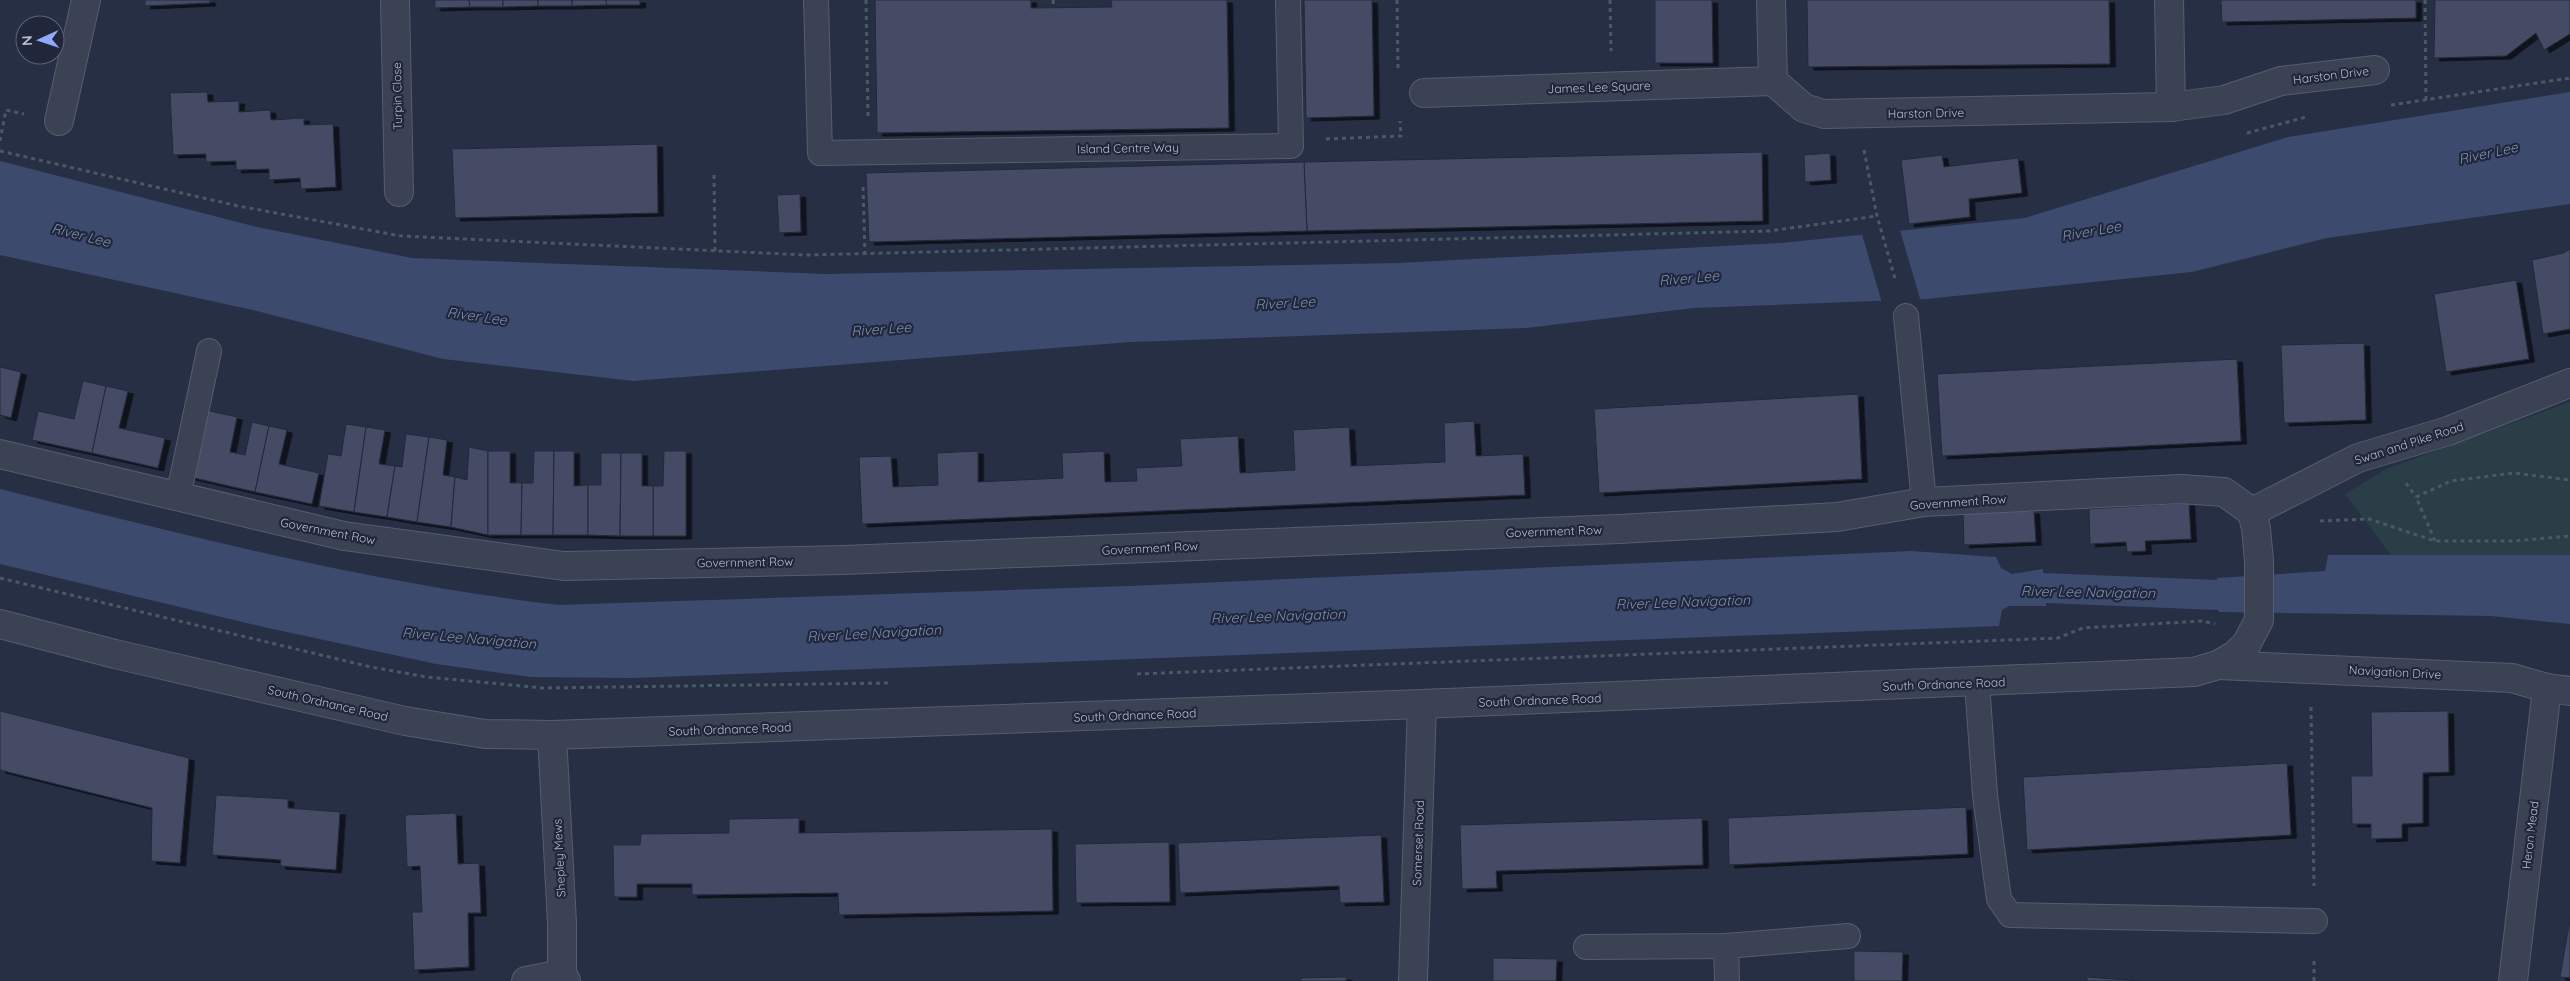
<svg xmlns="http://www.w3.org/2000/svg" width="2570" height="981" viewBox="0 0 2570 981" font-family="Quicksand,sans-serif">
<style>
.green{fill:#293e46}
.water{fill:#3c4a6e}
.pier{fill:#272f45}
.building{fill:#444c65;stroke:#22293c;filter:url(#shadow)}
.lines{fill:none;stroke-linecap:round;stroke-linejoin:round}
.lane-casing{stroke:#575d6f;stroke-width:26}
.street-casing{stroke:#575d6f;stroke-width:30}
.path{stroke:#475b61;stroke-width:3;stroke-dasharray:4 4;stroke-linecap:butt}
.lane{stroke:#3b4254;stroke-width:24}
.street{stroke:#3b4254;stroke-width:28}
.labels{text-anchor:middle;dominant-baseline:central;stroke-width:4.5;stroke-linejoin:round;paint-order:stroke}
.street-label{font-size:12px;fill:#b9becd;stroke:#20273a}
.water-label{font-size:14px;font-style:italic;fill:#7f8eb5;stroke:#20273a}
</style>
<defs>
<filter id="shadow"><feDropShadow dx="5.5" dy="3" stdDeviation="0" flood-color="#0009"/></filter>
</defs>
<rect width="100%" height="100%" fill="#272f45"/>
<polygon class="green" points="2570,402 2570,555 2391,555 2345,494 2386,469"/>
<g class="water">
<polygon points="2570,92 2570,204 2327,238 2192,272 1926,299 1694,308 1526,328 1131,342 633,381 443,359 257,311 0,255 0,161 257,227 412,258 826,274 1398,263 1781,243 2025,218 2288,137"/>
<path d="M0,489c185,46 369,94 559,116l571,-19 782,-35 84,6 5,11 11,6 31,-5v4l174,7v-2l108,-7 3,-16h242v69l-79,-8 -272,-4 -1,-2 -172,-7v3h-37l-7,4 -3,16 -1366,52 -102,-1 -95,-13 -168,-36 -268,-64z"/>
</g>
<polygon class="pier" points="1899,227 1921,302 1882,303 1861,231"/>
<g class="building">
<polygon points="145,0 210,0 210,3 145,6"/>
<polygon points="435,0 469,0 470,7 435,8"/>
<polygon points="469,0 503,0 503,7 470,7"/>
<polygon points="503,0 538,0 538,6 503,7"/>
<rect x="538" y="0" width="34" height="6"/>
<polygon points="572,0 606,0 607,5 572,6"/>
<polygon points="606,0 640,0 640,5 607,5"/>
<polygon points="875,0 1031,0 1031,8 1112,7 1111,0 1227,0 1229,128 877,133"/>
<polygon points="1304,0 1372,0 1374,116 1306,118"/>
<polygon points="1655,0 1712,0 1713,63 1655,63"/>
<polygon points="1807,0 2109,0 2110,64 1808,67"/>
<polygon points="2221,0 2416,0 2416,18 2222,22"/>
<polygon points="2435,0 2570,0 2570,34 2544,50 2536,33 2506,56 2434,58"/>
<polygon points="207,92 208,102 239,101 239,112 270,110 271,120 304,118 304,125 333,124 336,187 301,189 300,178 269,180 269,169 236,170 236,161 206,162 206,154 173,155 170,93"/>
<polygon points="657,144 658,213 455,218 452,149"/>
<polygon points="1762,152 1763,221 1307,231 1304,162"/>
<polygon points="1830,153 1831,180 1805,182 1804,155"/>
<polygon points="1942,155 1944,167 2018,158 2022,193 1969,199 1970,217 1909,224 1901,160"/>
<polygon points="1304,162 1307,231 869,242 866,173"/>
<polygon points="800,194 801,232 779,233 777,195"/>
<polygon points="2570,249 2570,329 2543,334 2532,260 2563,253"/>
<polygon points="2516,280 2529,359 2446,372 2434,294"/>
<polygon points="2364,343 2366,420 2284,423 2281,345"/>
<polygon points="2237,359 2241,441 1942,456 1937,374"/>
<polygon points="0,367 21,372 11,418 0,415"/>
<polygon points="83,381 106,386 92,453 32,440 38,411 74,419"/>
<polygon points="106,386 128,391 119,428 165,438 158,468 92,453"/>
<polygon points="1858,394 1862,479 1599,493 1594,409"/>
<polygon points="205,410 237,417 230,452 245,455 252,422 269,426 255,492 190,477"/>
<polygon points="1474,421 1476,456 1523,454 1525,495 862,524 859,457 891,456 893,487 938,485 937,453 978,451 978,482 1063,478 1062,453 1104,451 1105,482 1137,481 1136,468 1182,466 1180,439 1238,436 1240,473 1295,470 1293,430 1349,427 1351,466 1445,462 1444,423"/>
<polygon points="346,424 366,427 354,512 319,506 328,454 341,456"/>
<polygon points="269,426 287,430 279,464 319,473 312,504 255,492"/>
<polygon points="366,427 385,430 379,464 395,466 387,517 354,512"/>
<polygon points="406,434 429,437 417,522 387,517 395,466 402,467"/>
<polygon points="429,437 447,440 443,475 455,477 451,527 417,522"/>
<polygon points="469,447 488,451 488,535 451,527 455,477 467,480"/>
<polygon points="488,451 510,451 510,483 522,483 521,535 488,535"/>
<polygon points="534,451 554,451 553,535 521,535 522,483 533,483"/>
<polygon points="554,451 574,451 574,486 588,485 588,535 553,535"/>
<polygon points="664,451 686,451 686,536 653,536 653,486 663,486"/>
<polygon points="601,453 621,453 620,536 588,535 588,485 601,485"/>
<polygon points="621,453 642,453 642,486 653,486 653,536 620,536"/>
<polygon points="2189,503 2191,539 2145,541 2146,551 2127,552 2126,542 2090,544 2089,509"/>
<polygon points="2034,511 2036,542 1964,545 1963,513"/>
<polygon points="0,711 189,758 180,863 151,861 152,808 0,770"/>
<polygon points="2448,711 2449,772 2423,773 2423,823 2402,824 2402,838 2371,839 2371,824 2352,824 2351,776 2372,776 2371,712"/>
<polygon points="2287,763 2291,835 2027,850 2023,777"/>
<polygon points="216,795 288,799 288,808 340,812 336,870 280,866 281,860 212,855"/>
<polygon points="1966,807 1968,854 1729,865 1728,818"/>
<polygon points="456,813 458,864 479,863 481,913 468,913 469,967 414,970 412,912 422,912 420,866 407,867 405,815"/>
<polygon points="799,818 799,833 1052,829 1053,911 839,915 838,893 692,895 692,884 637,884 637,897 614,897 613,845 640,845 641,834 729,833 729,819"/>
<polygon points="1702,818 1703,865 1496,871 1497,888 1462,889 1460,825"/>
<polygon points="1381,835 1384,902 1340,903 1339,886 1180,893 1178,843"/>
<polygon points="1169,842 1170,902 1076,903 1075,844"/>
<polygon points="2570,919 2570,978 2560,977"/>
<polygon points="1854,951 1903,952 1902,981 1854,981"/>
<polygon points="1493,958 1557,959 1556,981 1493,981"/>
<polygon points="1346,977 1346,981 1301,981 1301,978"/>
<polygon points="2087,977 2140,981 2087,981"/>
</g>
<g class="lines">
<g class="lane-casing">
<g id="lane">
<polyline points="816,0 820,153 1291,146 1288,0"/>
<polyline points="1906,316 1924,502"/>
<polyline points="178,497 209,351"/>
<polyline points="1977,683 1985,795 1999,899 2010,915 2315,921"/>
<polyline points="1726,946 1727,981"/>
<polyline points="1586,947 1726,946 1848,936"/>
</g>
</g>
<g class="street-casing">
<g id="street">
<polyline points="395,0 399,192"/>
<polyline points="1771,0 1773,81 1804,108 1824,114 2171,107 2224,100 2281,81 2375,70"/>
<polyline points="2169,0 2171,107"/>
<polyline points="1424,93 1773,81"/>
<polyline points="59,121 86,0"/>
<polyline points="0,454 344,536 564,566 844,560 1619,529 1837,517 1924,502 2181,489 2224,492 2252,512 2256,528 2259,561 2259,620 2247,643 2235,655 2218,665 2194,672 1422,704 552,735 485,734 405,721 115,654 0,624"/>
<polyline points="2252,512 2358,458 2448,431 2570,383"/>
<polyline points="2218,665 2512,678 2547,688 2570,691"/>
<polyline points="552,735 562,923 562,974 566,981"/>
<polyline points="526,981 562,974"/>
<polyline points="1413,981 1422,704"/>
<polyline points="2513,981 2547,688"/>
</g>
</g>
<g class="path">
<polyline points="866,0 868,117"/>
<polyline points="1053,0 1054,8"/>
<polyline points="1397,0 1398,68"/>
<polyline points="1610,0 1611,51"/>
<polyline points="2425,0 2426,101"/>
<polyline points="2391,105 2570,78"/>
<polyline points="2247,133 2306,117"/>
<polyline points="1326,139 1401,136 1400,121"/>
<polyline points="0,141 6,110 24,114"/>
<polyline points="1864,150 1877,216 1896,282"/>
<polyline points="0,151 238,206 401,236 806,255 1769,231 1877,216"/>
<polyline points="714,175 715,251"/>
<polyline points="863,187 865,254"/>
<polyline points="2406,483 2416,497"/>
<polyline points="2320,521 2369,519 2435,541 2513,541 2570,536"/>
<polyline points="2435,541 2416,497 2451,481 2515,473 2570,480"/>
<polyline points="0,578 371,667 427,677 543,688 889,683"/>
<polyline points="1137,674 2058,638 2083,628 2202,621 2215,624"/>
<polyline points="2311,707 2314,886"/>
<polyline points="2314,981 2314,957"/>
</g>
<use href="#lane" class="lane"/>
<use href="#street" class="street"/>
</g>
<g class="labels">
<g class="street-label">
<text transform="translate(2331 75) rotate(-7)">Harston Drive</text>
<text transform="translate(1599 87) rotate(-2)">James Lee Square</text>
<text transform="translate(397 96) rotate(-91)">Turpin Close</text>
<text transform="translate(1926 113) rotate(-1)">Harston Drive</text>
<text transform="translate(1128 148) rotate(-1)">Island Centre Way</text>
<text transform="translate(2409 443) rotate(-18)">Swan and Pike Road</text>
<text transform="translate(1958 502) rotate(-4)">Government Row</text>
<text transform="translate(328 531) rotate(11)">Government Row</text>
<text transform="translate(1554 531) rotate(-2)">Government Row</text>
<text transform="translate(1150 548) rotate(-3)">Government Row</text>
<text transform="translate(745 562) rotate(-1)">Government Row</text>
<text transform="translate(2395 672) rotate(3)">Navigation Drive</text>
<text transform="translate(1944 684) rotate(-2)">South Ordnance Road</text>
<text transform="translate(1540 700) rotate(-2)">South Ordnance Road</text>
<text transform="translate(328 703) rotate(13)">South Ordnance Road</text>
<text transform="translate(1135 715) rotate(-2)">South Ordnance Road</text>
<text transform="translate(730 729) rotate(-2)">South Ordnance Road</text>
<text transform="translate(2530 835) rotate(-83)">Heron Mead</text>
<text transform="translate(1418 843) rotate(-88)">Somerset Road</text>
<text transform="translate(559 858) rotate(-93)">Shepley Mews</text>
</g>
<g class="water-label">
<text transform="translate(2488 153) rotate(-12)">River Lee</text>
<text transform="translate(2091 231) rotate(-10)">River Lee</text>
<text transform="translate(81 235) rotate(14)">River Lee</text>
<text transform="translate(1689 278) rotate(-5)">River Lee</text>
<text transform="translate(1285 303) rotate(-3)">River Lee</text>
<text transform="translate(477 316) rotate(8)">River Lee</text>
<text transform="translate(881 329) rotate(-4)">River Lee</text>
<text transform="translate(2088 592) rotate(1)">River Lee Navigation</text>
<text transform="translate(1683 602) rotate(-2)">River Lee Navigation</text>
<text transform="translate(1278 616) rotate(-2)">River Lee Navigation</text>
<text transform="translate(874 633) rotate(-3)">River Lee Navigation</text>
<text transform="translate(469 638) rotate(5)">River Lee Navigation</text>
</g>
</g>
<g transform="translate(40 40) rotate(267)"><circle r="24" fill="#20273a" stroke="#5d6375"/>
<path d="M0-4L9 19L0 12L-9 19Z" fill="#90a9fb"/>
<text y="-8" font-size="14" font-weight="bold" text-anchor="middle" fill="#b9becd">N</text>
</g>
</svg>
